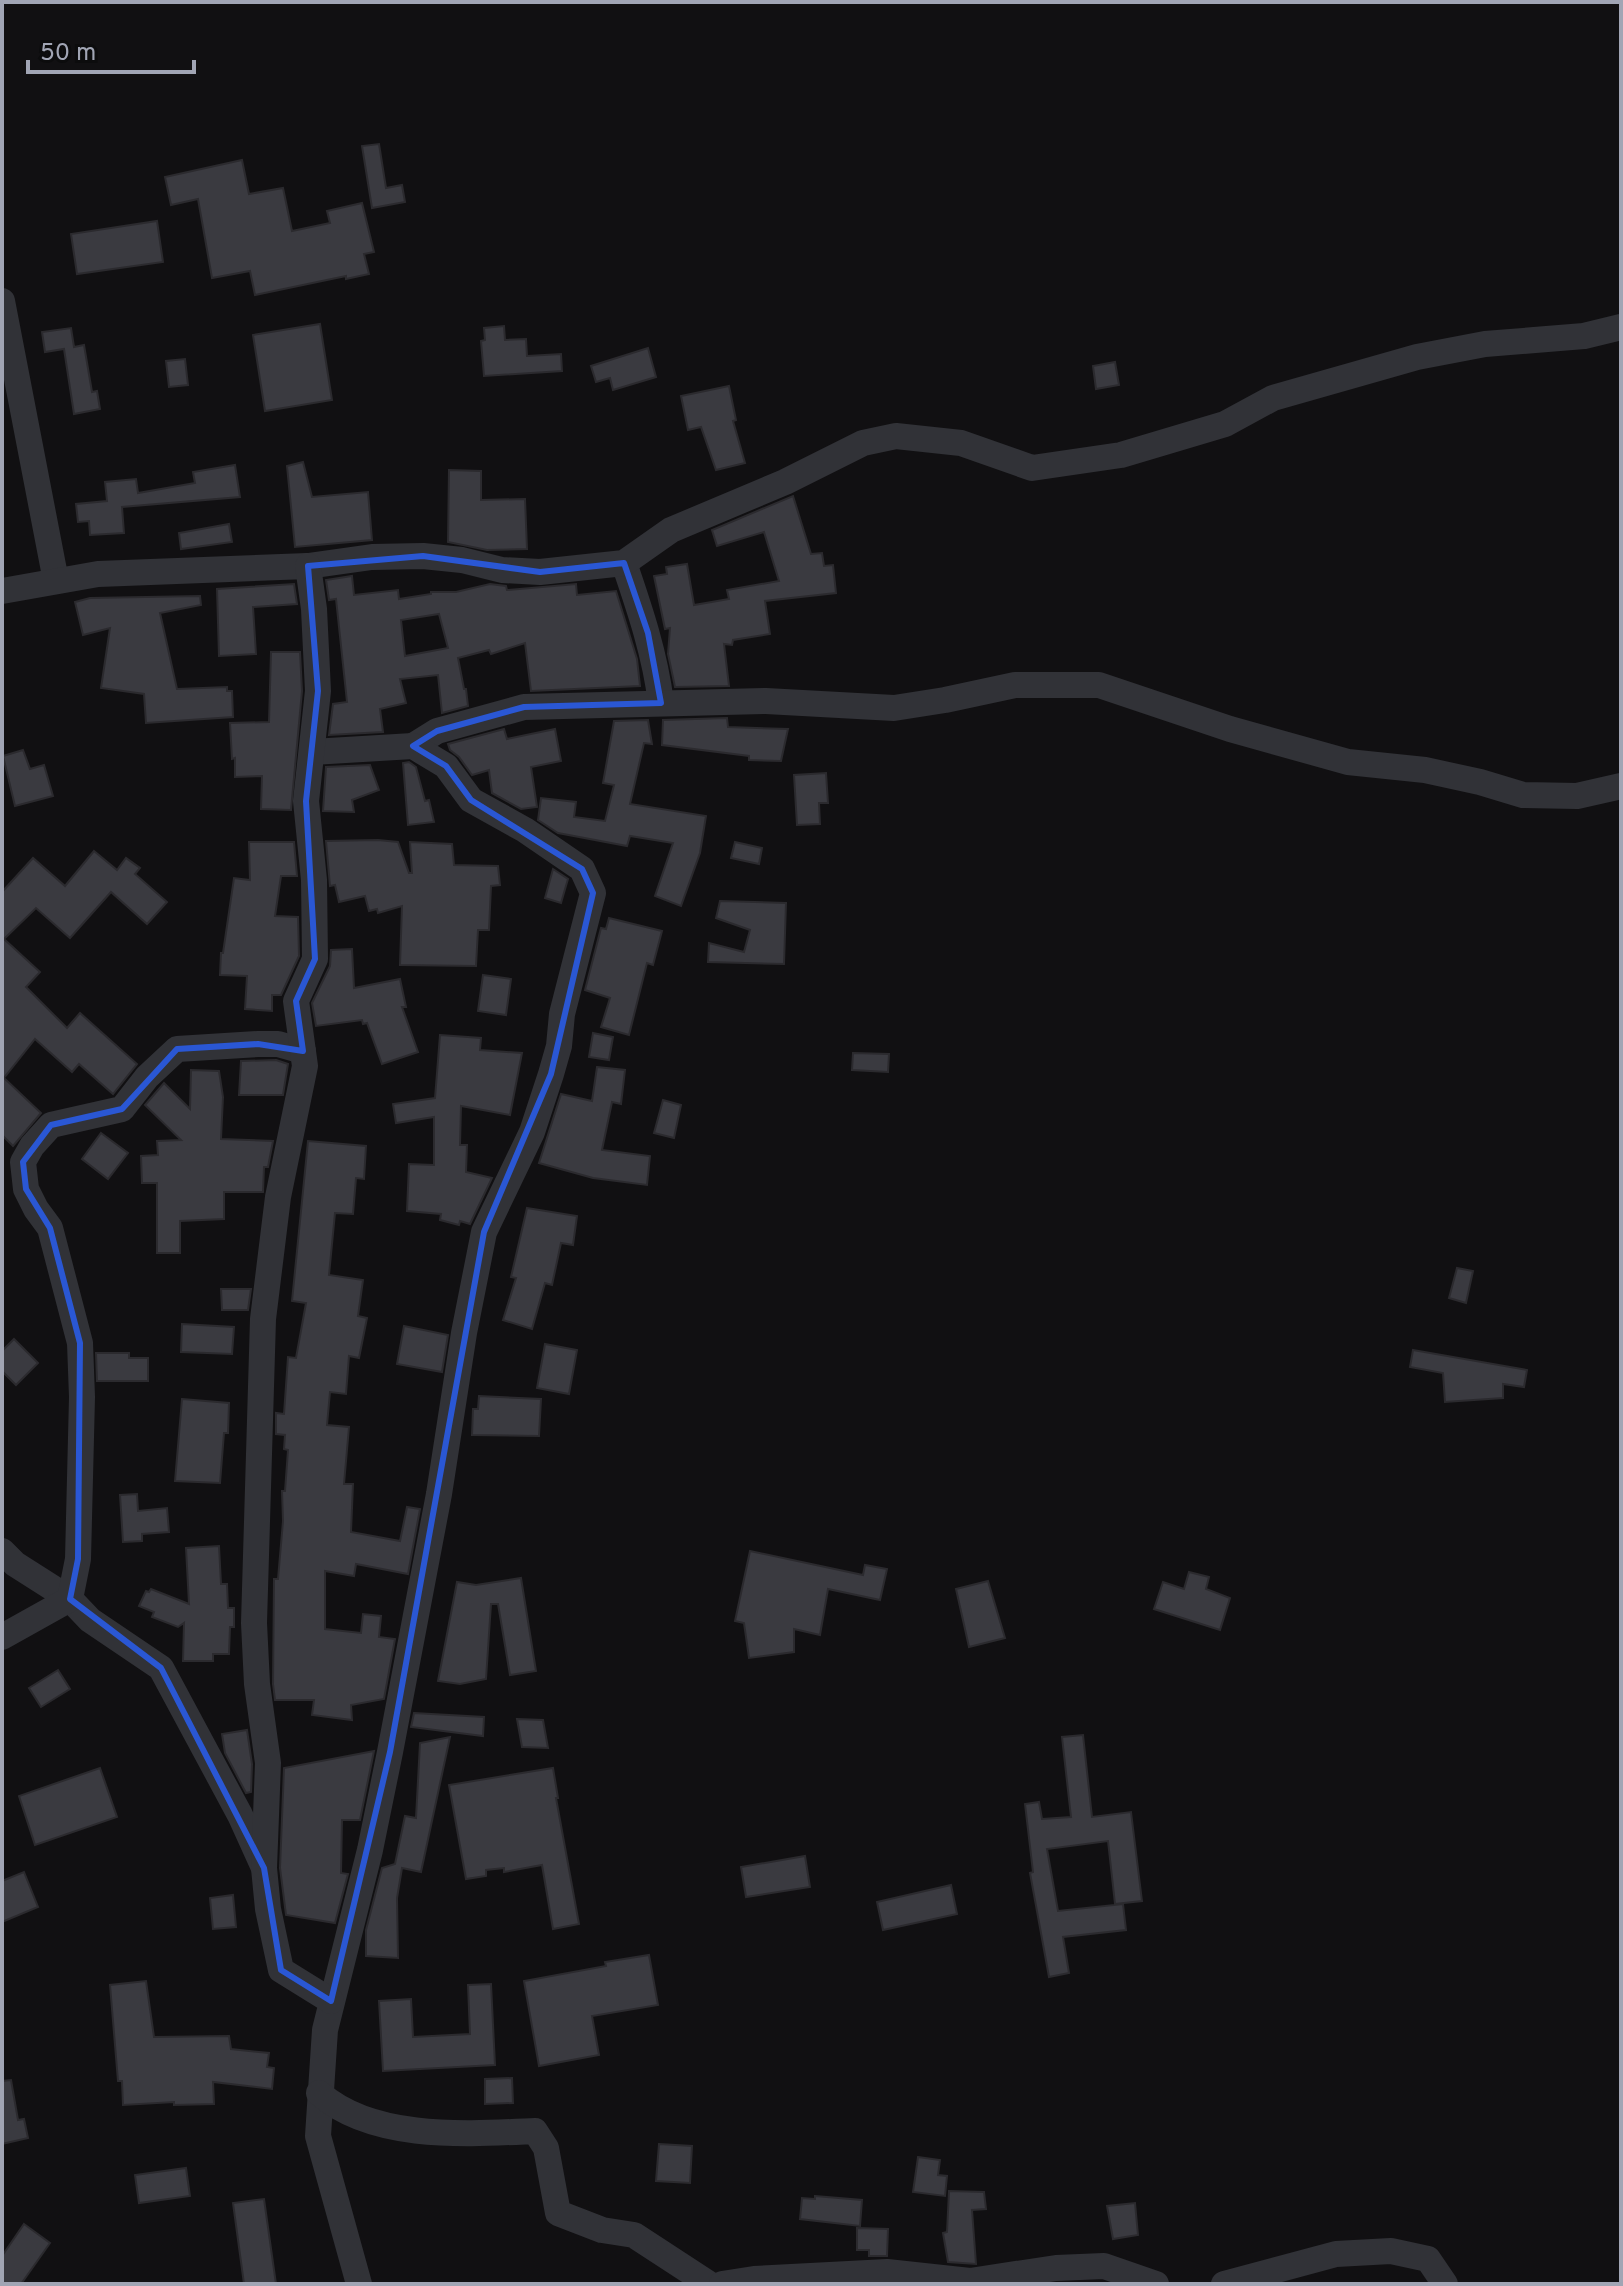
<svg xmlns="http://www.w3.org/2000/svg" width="1623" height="2286" viewBox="0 0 1623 2286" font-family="Overpass,sans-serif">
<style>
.building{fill:#3a3a40;stroke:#2b2a2e;stroke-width:2;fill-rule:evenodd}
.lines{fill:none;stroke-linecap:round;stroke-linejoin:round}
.street{stroke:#313237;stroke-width:26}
.marked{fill:none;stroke:#2a57d4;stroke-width:6;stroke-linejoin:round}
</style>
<rect width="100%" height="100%" fill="#111012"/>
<g class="building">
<polygon points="379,144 386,188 402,185 405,202 372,208 362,146"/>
<polygon points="242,160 249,194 283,188 292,231 330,223 327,211 362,203 374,252 364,254 369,274 346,279 346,276 255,295 250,271 212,278 198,199 171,205 165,177"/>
<polygon points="157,221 163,262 77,274 71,234"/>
<polygon points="320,324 332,400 265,411 253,335"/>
<polygon points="504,326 505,340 526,339 527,356 561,354 562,371 484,376 481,341 485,340 484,328"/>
<polygon points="71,328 74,347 84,345 92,392 97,391 100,409 74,414 64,349 45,352 42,332"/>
<polygon points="648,348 656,377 613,390 610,378 596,382 591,366"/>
<polygon points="185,359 188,385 169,387 166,361"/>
<polygon points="1115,362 1119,385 1096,389 1093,366"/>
<polygon points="729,386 736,420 733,421 745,463 716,470 701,427 688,430 681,396"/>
<polygon points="303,462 312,497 368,492 372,540 295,547 287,466"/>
<polygon points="235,465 240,497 122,507 124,533 90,535 89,521 78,522 76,504 107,501 105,482 136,479 138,493 195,483 193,472"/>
<polygon points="449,470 481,471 481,500 525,499 527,549 487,550 448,542"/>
<polygon points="793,496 811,554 822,553 824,566 833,565 836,593 765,601 770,634 733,640 732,645 724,644 729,686 675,687 668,654 670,628 665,629 654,576 667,574 666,567 687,564 694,605 729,599 727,590 779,581 764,532 717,546 712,530"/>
<polygon points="229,524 232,542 181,549 179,533"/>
<path d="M352,576l2,19 44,-5 1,9 32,-5v-2h25l34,-8 16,2 1,4 69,-6 1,11 39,-4 21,68 3,27 -109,5 -6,-48 -34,11 -2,-4 -31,8 6,31h2l2,17 -26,7 -4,-38 -38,4 6,24 -26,6 3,23 -54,3 4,-31 14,-2 -11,-103 -7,1 -3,-20zM439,614l9,34 -43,8 -4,-36z"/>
<polygon points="294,584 297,604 253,607 256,654 219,656 217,589"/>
<polygon points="200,596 201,605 160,613 177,689 227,687 227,691 232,691 233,717 146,723 144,694 101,688 110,628 83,635 75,602 90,598"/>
<polygon points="271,652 300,652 302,691 291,810 261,809 262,776 235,777 235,758 232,759 230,723 269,722"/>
<polygon points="727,718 728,727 788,729 781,761 749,760 749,756 662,745 663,720"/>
<polygon points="648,720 652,744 644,743 630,804 706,816 700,853 681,906 655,896 673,843 630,836 627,846 558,833 538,820 541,798 576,802 574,817 605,821 614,785 603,783 614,721"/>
<polygon points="504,729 507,739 555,729 561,761 531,767 537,807 521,809 492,793 489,770 472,775 459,757 450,750 448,744"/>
<polygon points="23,750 30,769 44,765 53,796 15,806 3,756"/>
<polygon points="409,762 416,767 425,801 429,800 434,822 408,825 403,763"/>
<polygon points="370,765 379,790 352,800 354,812 323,811 326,767"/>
<polygon points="826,773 828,803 819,803 820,824 797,825 794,775"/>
<polygon points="378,840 398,842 409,873 412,873 410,842 452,844 454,865 498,866 500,885 491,886 489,930 478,930 476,966 400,965 402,906 378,913 377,909 369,911 365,896 339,902 335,885 330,886 326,841"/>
<polygon points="249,842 294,842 297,876 281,876 275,916 298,917 299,956 281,995 272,995 272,1011 245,1009 247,976 220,975 221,953 223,953 234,878 250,880"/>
<polygon points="735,842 762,848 759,864 731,858"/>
<polygon points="94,851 117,870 126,858 140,868 135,874 167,902 147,924 111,892 70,938 36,908 4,939 40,972 26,987 67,1028 80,1013 137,1064 113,1094 79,1064 72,1072 35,1039 4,1078 41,1113 13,1146 2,1135 2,892 33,858 65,886"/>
<polygon points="553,869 568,879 561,903 545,898"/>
<polygon points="720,901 786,903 784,964 708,962 709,943 744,952 750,930 716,918"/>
<polygon points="609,918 662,931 653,965 647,963 629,1035 601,1027 610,998 585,990 601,928 606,929"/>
<polygon points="352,949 354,988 400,979 406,1007 402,1007 418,1052 382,1064 367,1023 363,1024 362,1020 316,1026 312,1003 330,966 331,950"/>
<polygon points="483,975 511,979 506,1015 478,1011"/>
<polygon points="593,1033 613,1037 609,1060 589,1057"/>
<polygon points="440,1035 481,1038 480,1050 522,1053 510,1115 461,1106 460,1145 467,1145 466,1172 492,1178 470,1224 460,1221 459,1225 440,1220 441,1214 407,1211 409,1164 434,1165 434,1117 396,1123 393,1104 435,1098"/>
<polygon points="853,1053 889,1054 888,1072 852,1070"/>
<polygon points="276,1060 288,1064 283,1095 239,1095 241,1061"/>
<polygon points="597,1067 625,1070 621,1104 612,1102 602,1150 650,1156 647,1185 593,1178 539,1163 561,1094 592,1101"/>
<polygon points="191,1070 219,1071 223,1097 221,1139 273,1141 268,1167 264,1167 263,1192 224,1192 224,1219 180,1221 180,1253 157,1253 157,1183 142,1183 141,1156 158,1155 157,1141 181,1140 145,1105 164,1083 190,1109"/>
<polygon points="663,1100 681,1105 674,1138 654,1133"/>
<polygon points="101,1133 128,1153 108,1179 82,1159"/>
<polygon points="308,1141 366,1146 364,1179 356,1178 353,1214 335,1213 329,1275 363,1280 358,1316 367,1318 359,1358 349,1356 346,1394 330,1392 327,1425 349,1427 344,1484 353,1484 351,1532 400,1541 407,1507 420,1509 408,1574 356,1564 354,1576 325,1571 325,1629 361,1633 363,1614 381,1616 379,1637 395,1639 384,1699 351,1705 352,1720 312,1715 314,1700 275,1700 273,1684 274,1579 278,1579 283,1521 282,1491 285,1491 288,1450 284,1449 285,1435 276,1434 276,1413 284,1414 288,1357 296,1358 306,1303 292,1301"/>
<polygon points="527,1208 577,1216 573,1245 561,1243 552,1285 545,1283 532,1329 503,1320 516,1278 511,1277"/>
<polygon points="1457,1268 1473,1271 1466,1303 1449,1298"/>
<polygon points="221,1289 251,1289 248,1310 222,1310"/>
<polygon points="182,1324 234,1327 232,1354 181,1352"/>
<polygon points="404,1326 448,1335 442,1372 397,1364"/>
<polygon points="14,1339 38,1363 16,1385 2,1371 2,1351"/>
<polygon points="545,1344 577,1350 569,1394 537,1388"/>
<polygon points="1413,1350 1527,1370 1524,1387 1503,1384 1503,1398 1445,1402 1443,1373 1410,1367"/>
<polygon points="96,1353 129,1353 129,1358 148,1358 148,1381 97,1381"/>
<polygon points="479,1396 541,1399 539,1436 472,1435 473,1409 478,1409"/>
<polygon points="182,1399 229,1403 228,1433 224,1433 220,1483 175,1481"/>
<polygon points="137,1494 138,1511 167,1508 169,1532 142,1534 142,1541 123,1542 120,1495"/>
<polygon points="219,1546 221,1584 227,1584 228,1608 234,1608 234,1627 230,1627 229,1654 213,1654 213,1661 183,1661 184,1623 178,1627 152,1617 154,1612 139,1606 146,1591 149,1592 151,1589 189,1604 186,1548"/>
<polygon points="750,1551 863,1575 865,1565 887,1569 880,1600 828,1589 820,1635 794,1629 794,1652 749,1658 744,1623 735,1621"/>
<polygon points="1189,1572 1209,1577 1206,1589 1230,1598 1220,1630 1154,1609 1163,1582 1184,1589"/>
<polygon points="521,1578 536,1671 510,1675 498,1604 491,1604 486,1679 460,1684 438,1681 457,1582 476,1585"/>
<polygon points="988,1581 1005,1638 969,1647 956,1589"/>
<polygon points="58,1670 70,1689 41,1707 29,1688"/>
<polygon points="414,1713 484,1717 483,1736 411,1727"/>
<polygon points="517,1719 543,1720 548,1748 522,1747"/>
<polygon points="247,1730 252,1764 251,1792 246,1793 225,1753 222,1734"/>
<polygon points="1083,1735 1092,1817 1131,1812 1142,1901 1115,1904 1108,1841 1047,1849 1058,1911 1123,1904 1126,1930 1063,1937 1069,1973 1049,1977 1030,1873 1033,1872 1025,1804 1039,1802 1042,1819 1071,1817 1062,1737"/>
<polygon points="450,1737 421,1872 402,1868 397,1898 398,1958 366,1956 366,1930 382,1868 395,1864 405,1816 416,1818 420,1743"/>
<polygon points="374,1751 360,1820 342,1820 341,1873 348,1874 335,1923 286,1915 280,1868 284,1768"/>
<polygon points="100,1768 117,1817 35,1845 19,1796"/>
<polygon points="553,1768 558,1798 556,1798 579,1924 553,1929 542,1865 504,1872 504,1868 486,1870 486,1876 466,1879 449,1785"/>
<polygon points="805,1856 810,1887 746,1897 741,1867"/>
<polygon points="24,1872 38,1907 2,1922 2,1881"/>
<polygon points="951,1885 957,1914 883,1930 877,1902"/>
<polygon points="233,1895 236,1927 213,1929 210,1898"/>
<polygon points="649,1955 658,2005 592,2016 599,2055 539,2066 524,1981 606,1966 605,1962"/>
<polygon points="146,1981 154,2037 229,2036 231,2049 269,2053 267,2067 274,2068 272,2089 213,2082 214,2104 174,2105 174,2102 123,2105 122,2081 118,2081 110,1985"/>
<polygon points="491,1984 495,2065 383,2071 379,2001 411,1999 413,2037 470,2034 468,1985"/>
<polygon points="512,2078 513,2103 485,2104 485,2079"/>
<polygon points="11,2080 18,2120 24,2119 28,2138 2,2144 2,2081"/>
<polygon points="659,2144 692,2146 690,2183 656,2181"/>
<polygon points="918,2157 940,2160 938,2175 947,2176 945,2196 913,2192"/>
<polygon points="186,2168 190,2196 139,2203 135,2175"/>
<polygon points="949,2191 984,2192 986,2209 972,2210 976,2264 948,2262 943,2233 947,2232"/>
<polygon points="815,2196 862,2200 860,2226 800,2219 802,2198 815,2199"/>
<polygon points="264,2199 276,2284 244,2284 233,2203"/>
<polygon points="1135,2203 1138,2235 1113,2239 1107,2206"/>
<polygon points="24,2224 50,2243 21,2284 2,2284 2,2256"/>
<polygon points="857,2228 888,2229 887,2256 869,2256 869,2250 857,2250"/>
</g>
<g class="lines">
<g class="street">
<polyline points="2,301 56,581"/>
<path d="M624,563c16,47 31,91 37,140"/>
<polyline points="2,591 98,574 308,566 372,557 423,556 462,560 502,570 540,572 624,563 671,530 785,482 863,443 896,436 961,443 1032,468 1121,455 1225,424 1273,398 1417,357 1485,344 1584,336 1621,327"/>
<polyline points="413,746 437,731 524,707 766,701 894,708 945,700 1015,685 1099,685 1230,729 1348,762 1425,770 1480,782 1523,795 1577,796 1621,786"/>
<polyline points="312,752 413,746 446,766 471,800 525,830 582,869 593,893 562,1014 559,1046 551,1074 532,1132 484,1232 464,1333 439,1494 390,1752 370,1850 325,2030 318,2136 359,2284"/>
<polyline points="2,1551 15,1564 70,1599 90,1620 161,1668 240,1815 264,1868 268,1909 281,1970 331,2001"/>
<polyline points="2,1637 70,1599 78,1559 82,1397 80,1343 50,1228 36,1209 26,1189 23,1162 32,1146 51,1125 122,1109 147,1077 177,1049 258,1044 278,1044 303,1051"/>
<polyline points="264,1868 268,1763 257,1684 254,1623 263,1319 278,1197 305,1066 296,1001 315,959 314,880 306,801 318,691 314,609 308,566"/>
<path d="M319,2093c54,48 148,41 216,38l11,17 12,65 44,17 32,5 75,49"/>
<polyline points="722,2284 754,2279 887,2272 970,2281 1056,2268 1104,2266 1156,2284"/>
<polyline points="1224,2284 1336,2254 1391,2251 1428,2259 1445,2284"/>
</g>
</g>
<path class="marked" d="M423,556l117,16 84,-9 24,70 13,70 -137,4 -87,24 -24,15 33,20 25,34 111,69 11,24 -42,181 -67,158 -94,520 -59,249 -50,-31 -17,-102 -103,-200 -91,-69 8,-40 2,-216 -30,-115 -24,-39 -3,-27 28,-37 71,-16 55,-60 81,-5 45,7 -7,-50 19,-42 -9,-158 12,-110 -10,-125z"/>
<rect width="1623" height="2286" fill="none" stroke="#a1a5b4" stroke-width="8"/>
<path d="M28 60v12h166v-12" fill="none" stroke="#a1a5b4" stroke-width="4"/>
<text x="40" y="60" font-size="24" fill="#a1a5b4" stroke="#0c0c0d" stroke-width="6" paint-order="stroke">50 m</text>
</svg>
